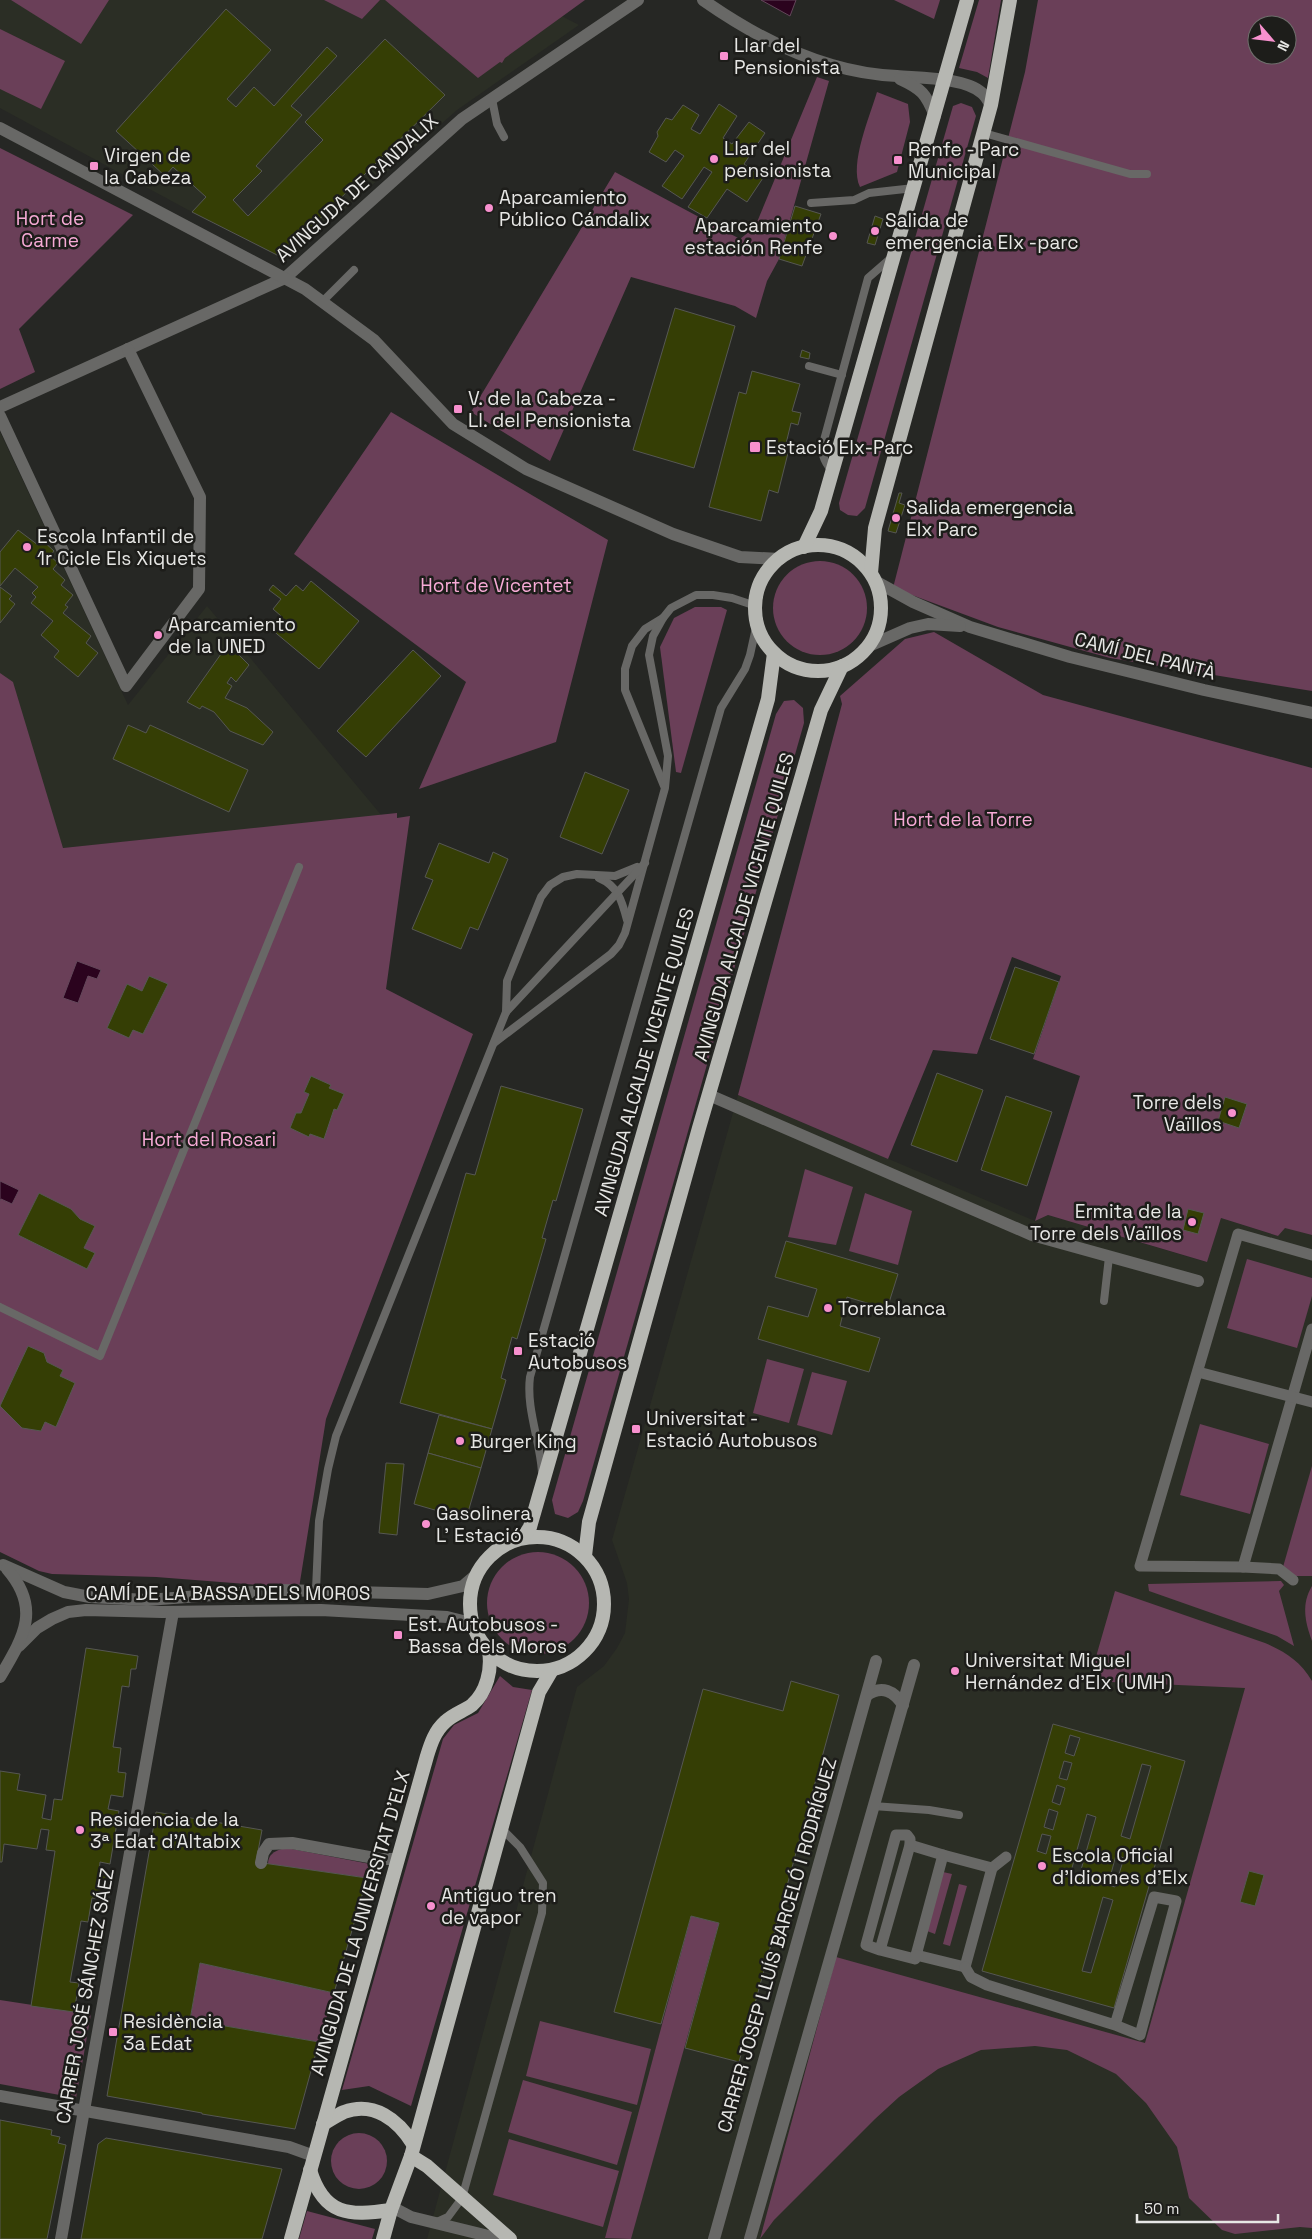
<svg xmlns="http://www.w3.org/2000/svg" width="1312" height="2239" viewBox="0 0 1312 2239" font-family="'Space Grotesk',sans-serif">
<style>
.built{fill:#2b2e25}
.green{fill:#6a3f58;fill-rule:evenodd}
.water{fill:#2b031e;stroke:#63475a}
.building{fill:#353e05;stroke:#565753;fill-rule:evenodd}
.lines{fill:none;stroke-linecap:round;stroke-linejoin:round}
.service{stroke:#686866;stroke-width:8}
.pedestrian{stroke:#686866;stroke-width:11}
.minor{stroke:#686866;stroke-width:12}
.tertiary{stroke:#686866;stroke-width:12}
.trunk{stroke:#b6b7b2;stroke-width:14}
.poi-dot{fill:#f790ce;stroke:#1d1d1a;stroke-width:2}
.labels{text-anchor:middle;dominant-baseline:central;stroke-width:5;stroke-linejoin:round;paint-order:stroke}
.poi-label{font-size:19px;fill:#e7e7e5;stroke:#1d1d1a;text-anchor:start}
.street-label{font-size:19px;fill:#e7e7e5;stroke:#1d1d1a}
.park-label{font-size:19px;fill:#f7aad6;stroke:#1d1d1a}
</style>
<rect width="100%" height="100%" fill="#262724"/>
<g class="built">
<polygon points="0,0 324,0 362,19 380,0 531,0 579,25 457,110 295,253 281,257 192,212 0,108"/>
<polygon points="0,432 128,705 207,606 382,816 63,848 0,675"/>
<polygon points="738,1095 1035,1221 1048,1215 1206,1262 1221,1218 1278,1236 1285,1227 1312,1235 1312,2239 427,2239 577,1687 604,1666 617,1648 625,1633 629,1599 627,1583 612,1540"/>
</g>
<g class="green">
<polygon points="11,0 109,0 81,44"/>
<polygon points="324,0 380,0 362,19"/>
<polygon points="385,0 585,0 505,58 502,63 500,62 478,78"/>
<polygon points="894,0 940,0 934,19"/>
<polygon points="979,0 1001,0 988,78 977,72 959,68"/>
<path d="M1038,0h274v691l-202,-33 -112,-31 -105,-39 132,-516zM1257,25h30v30h-30z"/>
<polygon points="0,29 65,61 41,109 0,89"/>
<polygon points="817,77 829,81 779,259 767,281 756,318 735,306 631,277 550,461 471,412 615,172 740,239 755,227"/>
<path d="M877,92l31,12 2,18 -13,50 -37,15c-11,-23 10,-71 17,-95z"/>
<polygon points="961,103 972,107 976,116 865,508 857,516 848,515 840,510 839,503 953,106"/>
<polygon points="0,148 133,215 19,329 35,372 0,389"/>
<polygon points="391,412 608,540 556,742 419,789 466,682 294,554"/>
<circle cx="820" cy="608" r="47"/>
<polygon points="695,607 721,607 727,610 681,773 676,772 660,647 674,618"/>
<polygon points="934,632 1043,695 1312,768 1312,1235 1285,1228 1278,1236 1221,1218 1207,1262 1048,1215 1035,1221 1080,1076 1033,1059 1061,976 1012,957 977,1054 933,1050 888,1159 738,1095 842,704 840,696 905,639"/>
<polygon points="0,673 13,682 63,848 397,813 397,818 410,816 386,989 473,1034 326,1419 299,1588 156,1577 52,1574 39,1571 0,1552"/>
<polygon points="794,700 803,708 804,723 583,1501 578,1512 568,1518 555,1514 552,1500 776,714 784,701"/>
<polygon points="805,1169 853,1187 836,1245 788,1237"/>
<polygon points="865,1193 912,1211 898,1265 849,1251"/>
<polygon points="1247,1259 1312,1278 1312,1296 1297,1348 1227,1328"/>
<polygon points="767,1359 804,1369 789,1423 753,1413"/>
<polygon points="812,1372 847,1381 832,1435 797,1425"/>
<polygon points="1200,1424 1269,1444 1250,1514 1180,1495"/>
<polygon points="1312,1466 1312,1576 1295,1576 1283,1567"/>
<circle cx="538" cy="1603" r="51"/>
<polygon points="1281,1581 1284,1585 1279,1591 1294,1646 1277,1636 1149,1591 1148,1584"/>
<path d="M1312,1586v55c-7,-19 -11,-37 0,-55z"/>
<path d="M1115,1591l150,52c21,9 35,18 47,38v547l-12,-1 -65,7 -13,-4 -33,-32 -12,-51 -31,-44 -30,-29 -49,-24 -32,-4 -54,4 -43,19 -39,28 -24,22 -101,101 -14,19 76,-282 309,86 100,-355 -156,-7z"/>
<polygon points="500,1676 513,1687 532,1690 411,2106 369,2086 342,2090 443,1739 454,1725 478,1713"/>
<path d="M282,1849h10l78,15 -3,14 -99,-14c0,-9 6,-13 14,-15z"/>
<polygon points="943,1872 952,1874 935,1934 927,1931"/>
<polygon points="959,1884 967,1886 950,1946 943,1944"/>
<polygon points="691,1916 719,1923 631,2239 605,2238"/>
<polygon points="200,1963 334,1993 319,2042 190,2020"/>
<polygon points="0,2000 91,2014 76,2098 0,2084"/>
<polygon points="540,2021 651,2049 637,2105 526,2076"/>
<polygon points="523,2080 632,2112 617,2165 508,2132"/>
<circle cx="359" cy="2161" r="28"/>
<polygon points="509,2139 619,2171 603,2227 493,2195"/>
<polygon points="307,2211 375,2229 372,2239 299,2239"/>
</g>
<g class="water">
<polygon points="761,0 796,0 790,16"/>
<polygon points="77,961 101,970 97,979 88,976 78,1003 63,998"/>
<polygon points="0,1181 19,1190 12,1204 1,1199 0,1201"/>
</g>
<g class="building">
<polygon points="226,9 271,50 227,99 236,107 254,87 274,106 327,47 337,56 291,106 302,115 256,166 262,171 233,200 248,216 323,140 305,122 385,39 445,95 281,257 192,212 206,197 173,167 165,176 116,131"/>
<polygon points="719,104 737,116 723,138 732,144 749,122 765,133 744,164 763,178 747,202 727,189 707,218 688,207 712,172 704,167 682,199 662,186 684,156 675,150 666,162 649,152 658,136 657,132 666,118 672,120 683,105 699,115 691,129 700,134"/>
<polygon points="795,206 821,214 802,266 779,259"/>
<polygon points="875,216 883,219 875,245 867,243"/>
<polygon points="675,308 735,326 694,468 633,450"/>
<polygon points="802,350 810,353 809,359 800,357"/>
<polygon points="752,371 800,384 792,411 801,413 798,425 791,423 784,452 788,453 778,493 769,490 761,521 709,507 739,392 746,394"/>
<polygon points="899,493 902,493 899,503 905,505 896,533 888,531"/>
<polygon points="18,530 38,545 42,540 54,551 50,556 58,563 53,569 65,580 61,585 73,595 65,605 68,607 63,613 91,636 86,643 98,653 78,677 54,657 59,651 41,635 53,621 31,603 36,597 32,593 38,587 15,568 0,586 0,552"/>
<polygon points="311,581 359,621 319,669 271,629 281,616 273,609 281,599 269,590 273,585 286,596 296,585 303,591"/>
<polygon points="0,587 12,596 9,599 15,604 0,623"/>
<polygon points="228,644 249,665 236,682 231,677 227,683 232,686 225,698 247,708 273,732 263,745 230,731 214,712 202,706 200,709 187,702"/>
<polygon points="413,650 441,676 366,757 337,731"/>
<polygon points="128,725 146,733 150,725 248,770 229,812 113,759"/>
<polygon points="585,772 629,790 602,854 560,837"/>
<polygon points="439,843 489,863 493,852 508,859 478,930 470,927 461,949 412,929 433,880 425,877"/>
<polygon points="1015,967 1059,982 1034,1054 990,1039"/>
<polygon points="149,976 168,984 143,1034 133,1030 129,1038 107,1028 127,984 142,991"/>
<polygon points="937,1073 983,1090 957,1162 911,1145"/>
<polygon points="311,1076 331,1085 329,1088 344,1094 337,1110 334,1109 324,1139 310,1134 309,1137 290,1128 296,1113 301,1113 309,1094 304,1092"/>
<polygon points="501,1086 583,1109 556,1201 553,1200 542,1238 546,1239 517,1339 512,1337 501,1378 506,1380 492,1429 400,1403 466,1173 475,1175"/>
<polygon points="1006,1096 1052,1112 1027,1186 981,1170"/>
<polygon points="1225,1097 1247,1104 1239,1128 1218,1121"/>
<polygon points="39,1193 71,1209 80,1219 95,1226 84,1248 95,1253 87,1269 18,1235"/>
<polygon points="1188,1209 1204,1213 1198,1234 1183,1230"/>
<polygon points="786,1241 898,1274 887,1309 847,1297 840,1326 880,1338 869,1372 758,1339 768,1306 808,1317 817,1289 775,1277"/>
<polygon points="28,1346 44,1353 47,1362 63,1370 60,1376 75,1383 56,1427 45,1422 41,1431 22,1428 0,1406"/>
<polygon points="439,1415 492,1429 481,1468 428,1453"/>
<polygon points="428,1453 481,1468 466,1519 414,1504"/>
<polygon points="386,1463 404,1464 397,1535 379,1533"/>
<polygon points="86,1648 138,1656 136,1669 131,1669 129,1687 122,1686 113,1747 121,1748 118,1772 126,1773 123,1797 111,1795 108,1809 119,1811 110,1864 100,1862 99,1873 109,1875 105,1900 92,1898 88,1922 81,1921 70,1982 79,1983 74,2012 31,2006 55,1851 46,1850 49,1830 41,1829 37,1849 4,1844 2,1862 0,1862 0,1771 20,1774 17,1790 46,1795 42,1818 51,1820 54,1799 62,1800"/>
<polygon points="791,1681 839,1695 739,2062 685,2048 719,1923 691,1916 661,2024 614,2012 703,1689 783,1711"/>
<path d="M1053,1724l132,37 -71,247 -132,-37zM1070,1735l10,3 -6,18 -9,-3zM1064,1761l8,2 -5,17 -8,-2zM1142,1764l9,2 -21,73 -9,-3zM1057,1785l8,3 -5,17 -8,-3zM1049,1809l9,3 -5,18 -9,-3zM1087,1814l9,3 -17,60 -9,-2zM1042,1834l9,2 -5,18 -9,-3zM1116,1855l8,3 -9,29 -7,-2zM1103,1897l10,3 -22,73 -9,-2z"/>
<polygon points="156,1812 262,1830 256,1862 367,1878 334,1993 200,1963 190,2020 319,2042 295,2129 202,2114 202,2113 107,2096"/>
<polygon points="1249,1871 1264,1875 1255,1906 1240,1902"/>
<polygon points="0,2120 52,2130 51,2135 60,2137 58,2143 66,2145 47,2239 0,2239"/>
<polygon points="106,2138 282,2169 262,2239 81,2239 98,2144"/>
</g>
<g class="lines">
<g class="service">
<polyline points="492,99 497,124 504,137"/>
<polyline points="984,133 1130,174 1147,174"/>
<polyline points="811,203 854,200 869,193 914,188"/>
<polyline points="323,301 354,270"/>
<polyline points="809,366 842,375"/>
<path d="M832,471c-9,-11 -11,-17 -8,-31l44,-162 23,-20"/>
<polyline points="663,618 645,629 632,646 625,669 625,690 664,786"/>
<path d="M599,878c19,8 23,23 28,42"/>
<polyline points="506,1012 507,981 541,897 550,885 563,877 577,874 615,876 637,867"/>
<polyline points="494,1043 611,954 619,945 625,933 665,788 668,756 649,655 653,636 663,618 671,608 696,595 713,595 732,598 756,606"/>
<polyline points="1104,1301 1109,1257"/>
<polyline points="0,1307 100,1356 299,867"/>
<path d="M542,1472c-2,-32 -16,-63 -12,-95l191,-669 24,-39 5,-14 7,-32"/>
<polyline points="316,1590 319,1521 328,1469 336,1436 506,1012 645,863"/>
<polyline points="873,1806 929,1810 959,1815"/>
<polyline points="437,2222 448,2217 462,2198 542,1913 543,1883 520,1847 500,1827"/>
</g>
<g class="pedestrian">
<polyline points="1312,1255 1238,1234 1140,1566 1243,1567 1312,1329"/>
<polyline points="1198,1372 1312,1402"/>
<polyline points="1243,1567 1279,1569 1293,1580"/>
<polyline points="910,1845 943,1855"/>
<polyline points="880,1950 866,1945 896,1835 907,1835 910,1839 910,1845 880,1950 915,1959 943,1855 992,1868 1006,1857"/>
<polyline points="916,1955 965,1967 992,1868"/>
<polyline points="965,1967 971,1977 987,1985 1115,2025 1154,1897 1176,1901 1140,2035 1115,2025"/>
</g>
<g class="minor">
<path d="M703,0c40,28 82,52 129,65 20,6 44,10 65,11 22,2 67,1 85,17 4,3 6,8 9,12"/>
<path d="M900,79c22,10 26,15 35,37"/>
<polyline points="0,407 285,278 462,119 638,0"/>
<polyline points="0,416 126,686 199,589 200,497 128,349"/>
<polyline points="875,581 913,602 970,627 1070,657 1204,690 1312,713"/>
<polyline points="869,646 910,628 928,624 960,626"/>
<polyline points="709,1095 1032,1235 1198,1281"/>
<polyline points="3,1565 64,1592 90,1597 147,1600 280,1590 428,1594 463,1586 477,1574"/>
<polyline points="19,1646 37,1628 52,1619 68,1612 86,1610 162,1612 321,1610 447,1617 463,1621 474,1628"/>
<path d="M0,1677c23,-39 42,-68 7,-108"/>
<path d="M867,1695c15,-10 27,-4 36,10"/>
<polyline points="261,1863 263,1853 269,1844 292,1843 380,1859 396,1859"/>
<polyline points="0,2096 289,2147 314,2156"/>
<polyline points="392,2207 411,2217 501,2239"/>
<polyline points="61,2239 173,1612"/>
<polyline points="714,2239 876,1661"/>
<polyline points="750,2239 914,1665"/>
</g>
<polyline class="tertiary" points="0,128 305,289 374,340 453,424 526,469 673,534 740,557 780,559"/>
<g class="trunk">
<circle cx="818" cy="608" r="63"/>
<polyline points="804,547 821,511 967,0"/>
<polyline points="871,573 875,528 991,105 1010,0"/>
<circle cx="537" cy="1604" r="67"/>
<polyline points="523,1538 530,1527 768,699 774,653"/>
<polyline points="585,1556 589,1522 699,1128 821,710 842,666"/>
<path d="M323,2124c7,-4 14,-9 21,-12 30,-11 54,8 69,32"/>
<polyline points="411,2156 427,2166 510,2239"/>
<path d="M310,2170c14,46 39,46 81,40"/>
<path d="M291,2239l136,-483c4,-13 8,-25 18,-34 8,-8 19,-11 27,-17 15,-13 20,-36 17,-54"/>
<polyline points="383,2239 391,2210 411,2156 539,1692 552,1670"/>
</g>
</g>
<g class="poi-dot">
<rect x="719" y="51" width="10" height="10" rx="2.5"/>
<circle cx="714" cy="159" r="5"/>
<rect x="893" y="155" width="10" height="10" rx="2.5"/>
<rect x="89" y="161" width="10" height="10" rx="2.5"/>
<circle cx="489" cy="208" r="5"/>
<circle cx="875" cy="231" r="5"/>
<circle cx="833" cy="236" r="5"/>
<rect x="453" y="404" width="10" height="10" rx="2.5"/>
<rect x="749" y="441" width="12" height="12" rx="2.5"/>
<circle cx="896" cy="518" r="5"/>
<circle cx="27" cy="547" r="5"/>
<circle cx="158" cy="635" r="5"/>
<circle cx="1232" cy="1113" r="5"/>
<circle cx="1192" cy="1222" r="5"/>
<circle cx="828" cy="1308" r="5"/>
<rect x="513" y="1346" width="10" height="10" rx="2.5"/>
<rect x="631" y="1424" width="10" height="10" rx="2.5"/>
<circle cx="460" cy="1441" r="5"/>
<circle cx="426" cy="1524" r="5"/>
<rect x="393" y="1630" width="10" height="10" rx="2.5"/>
<circle cx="955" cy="1671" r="5"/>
<circle cx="80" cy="1830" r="5"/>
<circle cx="1042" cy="1866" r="5"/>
<circle cx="431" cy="1906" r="5"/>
<rect x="108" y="2027" width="10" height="10" rx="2.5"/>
</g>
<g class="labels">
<g class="poi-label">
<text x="734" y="45">Llar del<tspan x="734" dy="22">Pensionista</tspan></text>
<text x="724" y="148">Llar del<tspan x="724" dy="22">pensionista</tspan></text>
<text x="908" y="149">Renfe - Parc<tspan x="908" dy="22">Municipal</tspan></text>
<text x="104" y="155">Virgen de<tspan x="104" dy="22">la Cabeza</tspan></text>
<text x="499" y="197">Aparcamiento<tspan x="499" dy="22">Público Cándalix</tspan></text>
<text x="885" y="220">Salida de<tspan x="885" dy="22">emergencia Elx -parc</tspan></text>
<text x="823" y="225" text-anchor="end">Aparcamiento<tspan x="823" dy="22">estación Renfe</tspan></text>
<text x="468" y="398">V. de la Cabeza -<tspan x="468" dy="22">Ll. del Pensionista</tspan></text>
<text x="766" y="447">Estació Elx-Parc</text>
<text x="906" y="507">Salida emergencia<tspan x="906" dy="22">Elx Parc</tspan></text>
<text x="37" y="536">Escola Infantil de<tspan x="37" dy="22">1r Cicle Els Xiquets</tspan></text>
<text x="168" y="624">Aparcamiento<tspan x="168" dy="22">de la UNED</tspan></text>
<text x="1222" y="1102" text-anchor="end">Torre dels<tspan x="1222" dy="22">Vaïllos</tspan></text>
<text x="1182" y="1211" text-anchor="end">Ermita de la<tspan x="1182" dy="22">Torre dels Vaïllos</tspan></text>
<text x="838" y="1308">Torreblanca</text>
<text x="528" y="1340">Estació<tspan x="528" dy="22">Autobusos</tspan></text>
<text x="646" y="1418">Universitat -<tspan x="646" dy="22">Estació Autobusos</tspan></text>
<text x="470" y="1441">Burger King</text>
<text x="436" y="1513">Gasolinera<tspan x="436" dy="22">L' Estació</tspan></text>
<text x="408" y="1624">Est. Autobusos -<tspan x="408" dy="22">Bassa dels Moros</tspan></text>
<text x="965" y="1660">Universitat Miguel<tspan x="965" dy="22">Hernández d'Elx (UMH)</tspan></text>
<text x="90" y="1819">Residencia de la<tspan x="90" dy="22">3ª Edat d'Altabix</tspan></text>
<text x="1052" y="1855">Escola Oficial<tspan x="1052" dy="22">d'Idiomes d'Elx</tspan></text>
<text x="441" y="1895">Antiguo tren<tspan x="441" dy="22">de vapor</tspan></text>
<text x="123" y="2021">Residència<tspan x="123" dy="22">3a Edat</tspan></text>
</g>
<g class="street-label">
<text transform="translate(357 188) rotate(-42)">AVINGUDA DE CANDALIX</text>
<text transform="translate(1145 656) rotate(14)">CAMÍ DEL PANTÀ</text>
<text transform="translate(744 907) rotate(-74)">AVINGUDA ALCALDE VICENTE QUILES</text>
<text transform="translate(644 1062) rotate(-74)">AVINGUDA ALCALDE VICENTE QUILES</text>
<text x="228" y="1593">CAMÍ DE LA BASSA DELS MOROS</text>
<text transform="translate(360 1923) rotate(-74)">AVINGUDA DE LA UNIVERSITAT D'ELX</text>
<text transform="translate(777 1945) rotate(-74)">CARRER JOSEP LLUÍS BARCELÓ I RODRÍGUEZ</text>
<text transform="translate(85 1996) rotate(-80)">CARRER JOSÉ SÁNCHEZ SÁEZ</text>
</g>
<g class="park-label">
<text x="50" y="218">Hort de<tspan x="50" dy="22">Carme</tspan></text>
<text x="496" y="585">Hort de Vicentet</text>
<text x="963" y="819">Hort de la Torre</text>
<text x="209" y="1139">Hort del Rosari</text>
</g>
</g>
<g transform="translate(1272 40) rotate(118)"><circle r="24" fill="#1d1d1a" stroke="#6e6e6b"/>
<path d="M0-4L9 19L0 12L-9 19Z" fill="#f790ce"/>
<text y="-8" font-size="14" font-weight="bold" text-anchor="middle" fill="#e7e7e5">N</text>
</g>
<path d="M1137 2214v8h141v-8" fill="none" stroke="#e7e7e5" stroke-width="2.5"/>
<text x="1144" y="2214" font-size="15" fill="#e7e7e5" stroke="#1d1d1a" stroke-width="4" paint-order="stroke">50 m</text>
</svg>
